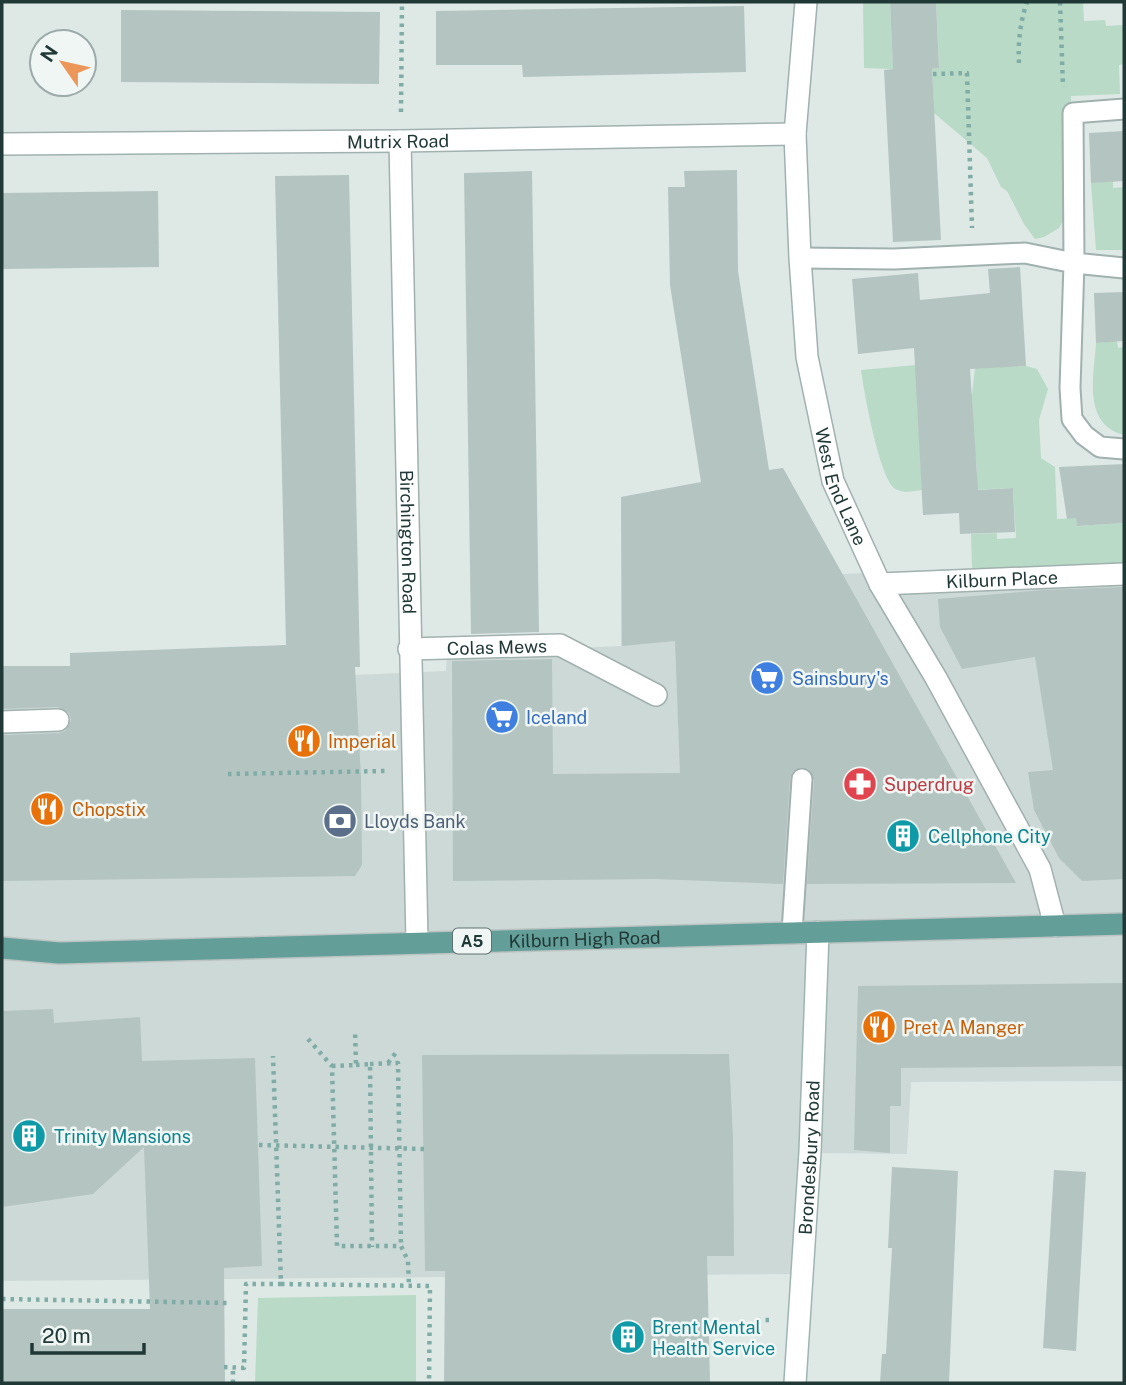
<svg xmlns="http://www.w3.org/2000/svg" width="1126" height="1385" viewBox="0 0 1126 1385" font-family="'Public Sans',sans-serif">
<style>
.built{fill:#cdd9d6}
.green{fill:#b8dac7}
.building{fill:#b4c4c0}
.lines{fill:none;stroke-linecap:round;stroke-linejoin:round}
.lane-casing{stroke:#a1b1ae;stroke-width:23}
.street-casing{stroke:#a1b1ae;stroke-width:24}
.secondary-casing{stroke:#9eb5b0;stroke-width:24}
.primary-casing{stroke:#bcc4c3;stroke-width:24}
.path{stroke:#80aca6;stroke-width:4.5;stroke-dasharray:3.5 5;stroke-linecap:butt}
.lane{stroke:#fff;stroke-width:19}
.street{stroke:#fff;stroke-width:21}
.secondary{stroke:#fff;stroke-width:21}
.primary{stroke:#649e99;stroke-width:21}
.path-bridge{stroke:#80aca6;stroke-width:4.5;stroke-dasharray:3.5 5;stroke-linecap:butt}
.labels{text-anchor:middle;dominant-baseline:central;stroke-width:5;stroke-linejoin:round;paint-order:stroke}
.shield{fill:#eff6f4;stroke:#5e726f;stroke-width:2}
.shield-label{font-size:16px;font-weight:bold;fill:#203936}
.street-label{font-size:18px;fill:#203936;stroke:#eff6f4}
.shop-label{font-size:18px;fill:#366cbe;stroke:#eff6f4;text-anchor:start}
.food-label{font-size:18px;fill:#c56008;stroke:#eff6f4;text-anchor:start}
.health-label{font-size:18px;fill:#be3a42;stroke:#eff6f4;text-anchor:start}
.service-label{font-size:18px;fill:#4e5e75;stroke:#eff6f4;text-anchor:start}
.culture-label{font-size:18px;fill:#0d838f;stroke:#eff6f4;text-anchor:start}
</style>
<rect width="100%" height="100%" fill="#dee9e6"/>
<polygon class="built" points="783,468 841,574 1124,562 1124,1081 911,1082 907,1154 810,1153 802,1274 2,1281 2,690 446,671 447,654 621,646 621,497"/>
<g class="green">
<polygon points="863,2 890,2 893,69 864,68"/>
<polygon points="936,2 1083,2 1084,21 1105,20 1106,26 1124,25 1124,64 1119,65 1120,94 1071,96 1070,209 1059,228 1044,237 1035,239 1024,224 1007,191 1001,187 987,158 934,113 932,69 939,68"/>
<polygon points="1113,181 1113,188 1124,187 1124,250 1096,250 1091,183"/>
<path d="M1117,341l1,7 6,-1v88c-42,-11 -30,-60 -28,-92z"/>
<path d="M960,361l-43,32 5,97c-8,1 -21,4 -28,-2 -15,-13 -30,-96 -33,-118z"/>
<polygon points="1026,366 1037,369 1048,389 1039,420 1041,458 1055,467 1057,519 1076,518 1077,526 1124,523 1124,564 983,581 972,568 971,534 997,533 997,539 1016,538 1013,488 969,490 977,471 976,460 964,395 972,394 975,368"/>
<polygon points="416,1295 416,1383 255,1383 258,1298"/>
</g>
<g class="building">
<polygon points="890,2 936,2 939,68 932,69 941,240 893,242 884,70 893,69"/>
<polygon points="744,6 746,72 523,77 522,65 436,65 436,11"/>
<polygon points="121,10 380,12 379,84 121,82"/>
<polygon points="1124,131 1124,181 1091,183 1089,133"/>
<polygon points="737,170 738,271 769,470 783,468 1016,883 807,884 814,780 809,769 802,767 792,772 790,778 783,884 656,879 453,881 452,661 552,659 553,774 680,773 675,641 622,646 621,497 701,482 670,285 668,187 685,187 684,171"/>
<polygon points="532,171 539,632 471,634 464,173"/>
<polygon points="349,175 360,667 355,667 361,777 362,865 355,876 2,881 2,735 59,733 65,731 71,720 69,713 58,707 2,709 2,666 70,666 70,653 286,645 275,176"/>
<polygon points="158,191 159,267 2,269 2,193"/>
<polygon points="1020,267 1026,366 970,369 978,490 1013,488 1015,532 960,534 959,513 923,515 914,348 858,354 852,279 918,273 920,300 990,293 988,269"/>
<polygon points="1124,292 1124,341 1096,343 1094,293"/>
<polygon points="1124,464 1124,523 1077,526 1076,518 1067,519 1059,467"/>
<polygon points="1124,587 1124,879 1082,881 1059,858 1034,810 1028,772 1053,770 1035,657 962,669 940,627 938,599 1043,590"/>
<polygon points="1124,983 1124,1066 901,1068 901,1106 890,1106 890,1153 854,1150 858,986"/>
<polygon points="53,1009 54,1023 140,1017 142,1061 255,1058 262,1266 224,1268 225,1383 2,1383 2,1309 150,1309 144,1147 93,1194 2,1207 2,1011"/>
<polygon points="729,1054 733,1138 734,1256 707,1256 710,1383 444,1383 445,1271 425,1271 422,1055"/>
<polygon points="892,1167 958,1171 949,1383 880,1383 882,1354 886,1354 892,1248 888,1248"/>
<polygon points="1054,1170 1086,1172 1076,1351 1043,1348"/>
</g>
<g class="lines">
<g class="lane-casing">
<g id="lane">
<polyline points="1124,109 1073,113 1074,263 1124,268"/>
<polyline points="800,258 894,259 1025,253 1074,263 1070,388 1072,419 1084,435 1100,447 1124,449"/>
<polyline points="792,932 802,779"/>
</g>
</g>
<g class="street-casing">
<g id="street">
<path id="s1" d="M806,2l-11,132 5,124 7,99 26,124 47,103 56,94 104,191 15,57"/>
<path id="s2" d="M400,141l17,801"/>
<path id="s3" d="M2,144l398,-3 395,-7"/>
<path id="s4" d="M880,584l244,-10"/>
<path id="s5" d="M409,649l151,-4 96,50"/>
<polyline points="2,722 58,720"/>
</g>
</g>
<g class="secondary-casing">
<g id="secondary">
<path id="s6" d="M795,1383l15,-231 8,-220"/>
</g>
</g>
<g class="primary-casing">
<g id="primary">
<path id="s7" d="M2,948l57,5 1065,-29"/>
</g>
</g>
<g class="path">
<polyline points="1060,2 1063,87"/>
<path d="M1019,63c-1,-22 1,-40 8,-61"/>
<polyline points="933,74 967,73 972,228"/>
<polyline points="401,112 402,2"/>
<polyline points="228,774 386,771"/>
<polyline points="308,1039 332,1066 337,1246 401,1246 408,1261 409,1286"/>
<polyline points="388,1063 398,1050"/>
<polyline points="370,1064 398,1063 401,1246"/>
<polyline points="356,1065 370,1064 372,1247"/>
<polyline points="332,1066 356,1065 355,1030"/>
<polyline points="281,1284 430,1286 429,1383"/>
<polyline points="2,1299 230,1303"/>
<polyline points="757,1320 769,1320"/>
<polyline points="224,1367 244,1368 246,1284 281,1284 273,1056"/>
<polyline points="233,1383 233,1367"/>
</g>
<use href="#lane" class="lane"/>
<use href="#street" class="street"/>
<use href="#secondary" class="secondary"/>
<use href="#primary" class="primary"/>
<polyline class="path-bridge" points="259,1145 424,1149"/>
</g>
<defs>
<g id="supermarket-disc" transform="scale(1.75)"><circle r="9.5" fill="#3f7fe0" stroke="#eff6f4"/><path d="M-6-5.5h2.5l.6 2H6L4.5 2H-2.5L-4.4-4H-6ZM-1.5 3.2a1.3 1.3 0 1 0 .1 0ZM3 3.2a1.3 1.3 0 1 0 .1 0Z" fill="#fff"/></g>
<g id="restaurant-disc" transform="scale(1.75)"><circle r="9.5" fill="#e8710a" stroke="#eff6f4"/><path d="M-5-6h1v4h1v-4h1v4h1v-4h1v5L-1.5 .5V6h-2V.5L-5-1ZM5-6V6H3V1.5H1.5Q1.5-4 5-6Z" fill="#fff"/></g>
<g id="pharmacy-disc" transform="scale(1.75)"><circle r="9.5" fill="#e0444e" stroke="#eff6f4"/><path d="M-2-6h4v4h4v4h-4v4h-4v-4h-4v-4h4Z" fill="#fff"/></g>
<g id="bank-disc" transform="scale(1.75)"><circle r="9.5" fill="#5c6f8a" stroke="#eff6f4"/><path d="M-6-4H6V4H-6ZM0-2.3a2.3 2.3 0 1 0 0 4.6a2.3 2.3 0 1 0 0-4.6Z" fill="#fff"/></g>
<g id="building-disc" transform="scale(1.75)"><circle r="9.5" fill="#0f9aa8" stroke="#eff6f4"/><path d="M-4-6H4V6H1V3H-1V6H-4ZM-2.5-4.3h1.7v1.8h-1.7ZM.8-4.3h1.7v1.8H.8ZM-2.5-1h1.7V.8h-1.7ZM.8-1h1.7V.8H.8Z" fill="#fff"/></g>
</defs>
<g fill-rule="evenodd">
<use href="#supermarket-disc" x="767" y="678"/>
<use href="#supermarket-disc" x="502" y="717"/>
<use href="#restaurant-disc" x="304" y="741"/>
<use href="#pharmacy-disc" x="860" y="784"/>
<use href="#restaurant-disc" x="47" y="809"/>
<use href="#bank-disc" x="340" y="821"/>
<use href="#building-disc" x="903" y="836"/>
<use href="#restaurant-disc" x="879" y="1027"/>
<use href="#building-disc" x="29" y="1136"/>
<use href="#building-disc" x="628" y="1337"/>
</g>
<g class="labels">
<rect class="shield" x="453" y="928.5" width="38" height="25" rx="5"/>
<g class="shield-label">
<text x="472" y="941">A5</text>
</g>
<g class="street-label">
<text stroke="none"><textPath href="#s3" startOffset="396">Mutrix Road</textPath></text>
<text stroke="none"><textPath href="#s1" startOffset="490">West End Lane</textPath></text>
<text stroke="none"><textPath href="#s2" startOffset="401">Birchington Road</textPath></text>
<text stroke="none"><textPath href="#s4" startOffset="122">Kilburn Place</textPath></text>
<text stroke="none"><textPath href="#s5" startOffset="88">Colas Mews</textPath></text>
<text stroke="none"><textPath href="#s7" startOffset="583">Kilburn High Road</textPath></text>
<text stroke="none"><textPath href="#s6" startOffset="226">Brondesbury Road</textPath></text>
</g>
<g class="shop-label">
<text x="792" y="678">Sainsbury's</text>
<text x="526" y="717">Iceland</text>
</g>
<g class="food-label">
<text x="328" y="741">Imperial</text>
<text x="72" y="809">Chopstix</text>
<text x="903" y="1027">Pret A Manger</text>
</g>
<g class="health-label">
<text x="884" y="784">Superdrug</text>
</g>
<g class="service-label">
<text x="364" y="821">Lloyds Bank</text>
</g>
<g class="culture-label">
<text x="928" y="836">Cellphone City</text>
<text x="54" y="1136">Trinity Mansions</text>
<text x="652" y="1327">Brent Mental<tspan x="652" dy="21">Health Service</tspan></text>
</g>
</g>
<rect width="1126" height="1385" fill="none" stroke="#203936" stroke-width="7"/>
<g transform="translate(63 63) rotate(304)"><circle r="33" fill="#eff6f4" stroke="#9caaa8" stroke-width="2"/>
<path d="M0-5L12 26L0 18L-12 26Z" fill="#ed9659"/>
<text y="-10" font-size="19" font-weight="bold" text-anchor="middle" fill="#203936">N</text>
</g>
<path d="M32 1343v10h112v-10" fill="none" stroke="#203936" stroke-width="3.5"/>
<text x="42" y="1343" font-size="21" fill="#203936" stroke="#eff6f4" stroke-width="5" paint-order="stroke">20 m</text>
</svg>
